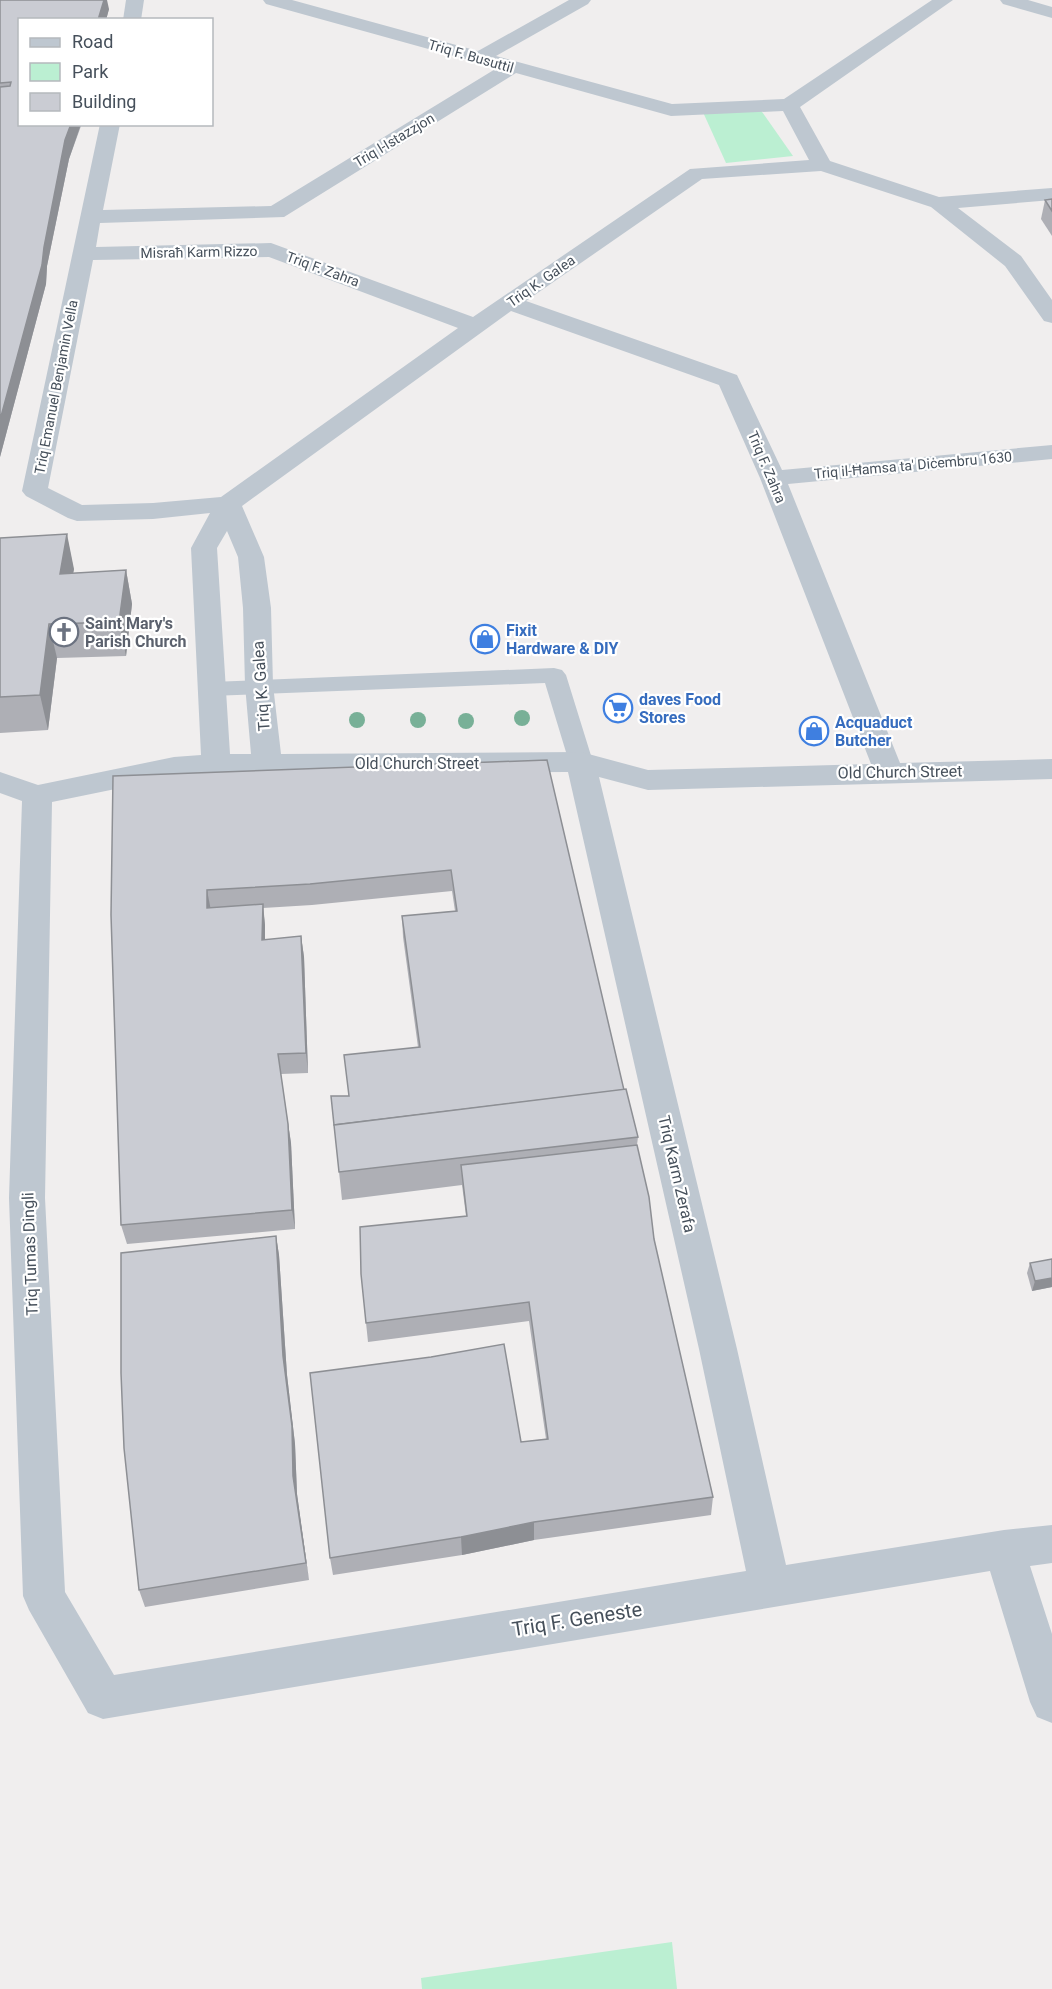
<svg xmlns="http://www.w3.org/2000/svg" width="1052" height="1989" viewBox="0 0 1052 1989" font-family="Roboto,sans-serif">
<style>
.green{fill:#bbefd2}
.lines{fill:none;stroke-linecap:round;stroke-linejoin:round}
.service{fill:#bec7d0;fill-rule:evenodd}
.minor{fill:#bec7d0;fill-rule:evenodd}
.tree{fill:#78b097}
.wall{fill:#aeafb5}
.shaded-wall{fill:#8d8f94}
.building{fill:#caccd3;stroke:#8d8f94;stroke-width:1.5}
.labels{text-anchor:middle;dominant-baseline:central;stroke-width:4.5;stroke-linejoin:round;paint-order:stroke}
.far-street-label{font-size:14px;fill:#46505b;stroke:#fff}
.worship-label{font-size:16px;font-weight:bold;fill:#5b616d;stroke:#fff;text-anchor:start}
.shop-label{font-size:16px;font-weight:bold;fill:#366cbe;stroke:#fff;text-anchor:start}
.street-label{font-size:16px;fill:#46505b;stroke:#fff}
.near-street-label{font-size:20px;fill:#46505b;stroke:#fff}
</style>
<rect width="100%" height="100%" fill="#f0eeee"/>
<g class="green">
<polygon points="760,109 793,156 726,163 702,110"/>
<polygon points="672,1942 677,1989 422,1989 421,1978"/>
</g>
<g class="lines">
<polygon class="service" points="554,668 562,670 566,675 593,762 590,768 581,770 572,768 569,762 545,683 211,696 203,694 199,689 203,684 211,682"/>
<g class="minor">
<polygon points="126,0 144,0 141,20 123,20"/>
<path d="M263,0h29l186,51 91,-51h22l-3,4 -92,52 176,48 112,-5 148,-99h21l-153,107 30,54 109,36 113,-9v12l-94,8 63,48 31,44v23l-8,-2 -39,-55 -74,-59 -110,-36 -119,8 -176,122 211,74 45,95 270,-25v14l-264,25 112,279 152,-4v20l-404,11 -49,-13 138,572 49,216 218,-35 48,-5v38l-22,3 22,68v89l-15,-6 -7,-15 -40,-131 -887,148 -15,-6 -59,-103 -6,-14 -14,-398 13,-397 -22,-8v-21l38,13 136,-28 27,-2 -10,-207 19,-35 -57,6 -76,2 -9,-3 -42,-22 -4,-5 78,-367h20l-17,86 168,-4 226,-138 -231,-64zM516,73l155,43 112,-5 26,49 -119,9 -217,148 -202,-74 -175,4 4,-24 184,-6zM269,257l189,71 -237,169 -68,6 -71,2 -34,-17 45,-228zM511,311l208,74 41,93 111,286 -223,6 -67,-18 -300,2 -8,-69 -2,-77 -7,-51 -22,-51zM227,531l11,26 5,51 2,77 6,69h-21l-13,-206zM568,772l131,577 47,222 -632,104 -49,-83 -20,-394 7,-396 122,-25 42,-3z"/>
<polygon points="1000,0 1028,0 1052,7 1052,18 1003,4"/>
</g>
</g>
<g class="tree">
<circle cx="522" cy="718" r="8"/>
<circle cx="357" cy="720" r="8"/>
<circle cx="418" cy="720" r="8"/>
<circle cx="466" cy="721" r="8"/>
</g>
<g class="wall">
<polygon points="0,0 109,9 106,20 20,20 81,126 69,159 47,266 46,284 0,457"/>
<polygon points="1052,199 1052,236 1041,219 1045,200"/>
<polygon points="0,538 74,569 73,573 126,570 132,604 126,656 57,658 48,730 0,733"/>
<polygon points="547,760 624,1090 638,1137 637,1145 654,1239 713,1497 711,1515 534,1540 462,1555 333,1575 330,1558 521,1442 546,1439 529,1321 368,1342 361,1274 466,1216 462,1185 342,1200 331,1096 349,1096 418,1047 403,937 402,916 455,911 452,891 312,905 263,908 265,925 265,940 301,936 304,957 308,1073 281,1074 291,1143 295,1229 127,1244 121,1225 111,915"/>
<polygon points="276,1236 279,1255 287,1375 295,1444 297,1494 309,1580 145,1607 139,1590"/>
<polygon points="1052,1259 1052,1287 1032,1291 1027,1273 1030,1263"/>
</g>
<g class="shaded-wall">
<polygon points="104,0 107,0 109,9 106,20 98,20"/>
<polygon points="71,124 81,124 69,159 47,266 46,284 0,457 0,420 44,247 65,140"/>
<polygon points="67,534 74,569 67,608 60,574"/>
<polygon points="126,570 132,604 126,656 119,622"/>
<polygon points="49,624 57,658 48,730 40,695"/>
<polygon points="207,890 211,911 207,908"/>
<polygon points="263,904 265,925 265,961 262,940"/>
<polygon points="301,936 304,957 308,1073 306,1053"/>
<polygon points="288,1124 291,1143 295,1229 292,1210"/>
<polygon points="276,1236 279,1255 287,1375 295,1444 297,1494 309,1580 293,1476 283,1356"/>
<polygon points="1052,1278 1052,1287 1032,1291 1035,1281"/>
<polygon points="534,1522 534,1540 462,1555 461,1537"/>
</g>
<g class="building">
<polygon points="0,0 104,0 98,20 20,20 20,124 71,124 65,140 44,247 42,265 0,420 0,87 10,86 11,82 0,83"/>
<polygon points="1052,199 1052,211 1045,200"/>
<polygon points="67,534 60,574 126,570 119,622 49,624 40,695 0,697 0,538"/>
<polygon points="547,760 624,1090 334,1125 331,1096 349,1096 344,1055 420,1047 402,916 457,911 451,870 310,884 207,890 207,908 263,904 262,940 301,936 306,1053 278,1054 288,1124 292,1210 121,1225 111,915 113,776"/>
<polygon points="626,1089 638,1137 339,1172 334,1125"/>
<polygon points="637,1145 649,1197 654,1239 713,1497 534,1522 461,1537 330,1558 310,1373 431,1357 504,1344 521,1442 548,1439 529,1302 366,1323 361,1274 360,1227 467,1216 461,1165"/>
<polygon points="276,1236 283,1356 292,1426 293,1476 306,1563 139,1590 124,1448 121,1373 121,1253"/>
<polygon points="1052,1259 1052,1278 1035,1281 1030,1263"/>
</g>
<defs>
<g id="church-ring" transform="scale(1.5)"><circle r="9.5" fill="#fff" stroke="#6b7280" stroke-width="1.5"/><path d="M-1.2-6h2.4v3.5h3.3v2.4h-3.3V6h-2.4V-.1h-3.3v-2.4h3.3Z" fill="#6b7280"/></g>
<g id="shop-ring" transform="scale(1.5)"><circle r="9.5" fill="#fff" stroke="#3f7fe0" stroke-width="1.5"/><path d="M-5-2.5h2.3a2.7 3.5 0 0 1 5.4 0H5L5.5 6h-11ZM-1.5-2.5h3a1.5 2.3 0 0 0-3 0Z" fill="#3f7fe0"/></g>
<g id="supermarket-ring" transform="scale(1.5)"><circle r="9.5" fill="#fff" stroke="#3f7fe0" stroke-width="1.5"/><path d="M-6-5.5h2.5l.6 2H6L4.5 2H-2.5L-4.4-4H-6ZM-1.5 3.2a1.3 1.3 0 1 0 .1 0ZM3 3.2a1.3 1.3 0 1 0 .1 0Z" fill="#3f7fe0"/></g>
</defs>
<g fill-rule="evenodd">
<use href="#church-ring" x="64" y="632"/>
<use href="#shop-ring" x="485" y="639"/>
<use href="#supermarket-ring" x="618" y="708"/>
<use href="#shop-ring" x="814" y="731"/>
</g>
<g class="labels">
<g class="far-street-label">
<text transform="translate(471 56) rotate(16)">Triq F. Busuttil</text>
<text transform="translate(394 140) rotate(-31)">Triq l-Istazzjon</text>
<text transform="translate(199 252) rotate(-1)">Misraħ Karm Rizzo</text>
<text transform="translate(323 269) rotate(20)">Triq F. Zahra</text>
<text transform="translate(541 281) rotate(-35)">Triq K. Galea</text>
<text transform="translate(56 387) rotate(-79)">Triq Emanuel Benjamin Vella</text>
<text transform="translate(913 465) rotate(-5)">Triq il-Ħamsa ta' Diċembru 1630</text>
<text transform="translate(767 467) rotate(67)">Triq F. Zahra</text>
</g>
<g class="worship-label">
<text x="85" y="623">Saint Mary's<tspan x="85" dy="18">Parish Church</tspan></text>
</g>
<g class="shop-label">
<text x="506" y="630">Fixit<tspan x="506" dy="18">Hardware &amp; DIY</tspan></text>
<text x="639" y="699">daves Food<tspan x="639" dy="18">Stores</tspan></text>
<text x="835" y="722">Acquaduct<tspan x="835" dy="18">Butcher</tspan></text>
</g>
<g class="street-label">
<text transform="translate(261 686) rotate(-94)">Triq K. Galea</text>
<text x="417" y="763">Old Church Street</text>
<text transform="translate(900 772) rotate(-1)">Old Church Street</text>
<text transform="translate(677 1174) rotate(77)">Triq Karm Zerafa</text>
<text transform="translate(30 1254) rotate(-92)">Triq Tumas Dingli</text>
</g>
<g class="near-street-label">
<text transform="translate(577 1619) rotate(-9)">Triq F. Geneste</text>
</g>
</g>
<rect x="18" y="18" width="195" height="108" fill="#ffffff" stroke="#b5b9bd" stroke-width="1.5"/>
<rect x="30" y="38" width="30" height="9" fill="#bec7d0" stroke="#b5b9bd" stroke-width="1.5"/>
<text x="72" y="48" font-size="18" fill="#46505b">Road</text>
<rect x="30" y="63" width="30" height="18" fill="#bbefd2" stroke="#b5b9bd" stroke-width="1.5"/>
<text x="72" y="78" font-size="18" fill="#46505b">Park</text>
<rect x="30" y="93" width="30" height="18" fill="#caccd3" stroke="#b5b9bd" stroke-width="1.5"/>
<text x="72" y="108" font-size="18" fill="#46505b">Building</text>
</svg>
